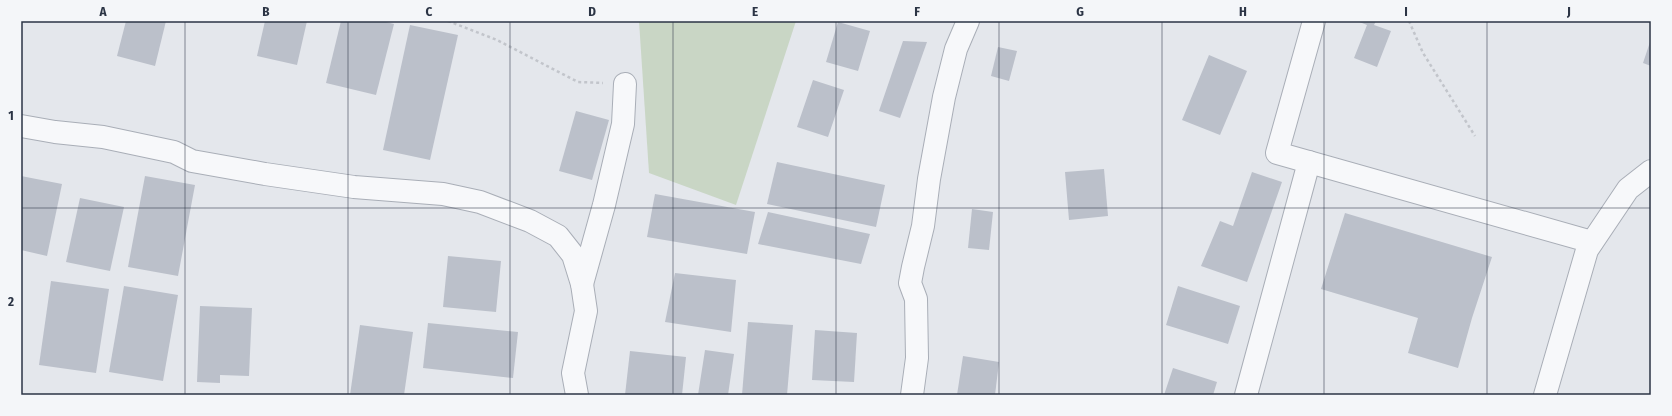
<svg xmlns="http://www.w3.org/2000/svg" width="1672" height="416" viewBox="0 0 1672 416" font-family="'Fira Sans Condensed',sans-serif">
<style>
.green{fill:#c9d6c5}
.building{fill:#bbc0ca}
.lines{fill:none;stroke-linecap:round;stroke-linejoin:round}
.minor-casing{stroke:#a9aeb7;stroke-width:24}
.path{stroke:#c2c5cb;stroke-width:2.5;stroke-dasharray:3 3;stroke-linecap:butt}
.minor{stroke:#f7f8fa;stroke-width:22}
.grid{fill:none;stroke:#2b3445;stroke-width:1;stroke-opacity:0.55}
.neatline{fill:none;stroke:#2b3445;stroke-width:1.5}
.grid-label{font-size:13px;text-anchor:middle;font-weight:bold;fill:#2b3445}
</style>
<rect width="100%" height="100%" fill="#e4e7ec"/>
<polygon class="green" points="639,21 796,21 736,205 649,173"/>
<g class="building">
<polygon points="126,21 166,21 155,66 117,56"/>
<polygon points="265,21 307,21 297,65 257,56"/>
<polygon points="341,21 382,21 394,24 376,95 326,83"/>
<polygon points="1357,21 1376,21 1374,25 1391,31 1377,67 1354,58 1367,25"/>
<polygon points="838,22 870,31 858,71 826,62"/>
<polygon points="410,25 458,35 430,160 383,150"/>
<polygon points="1651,39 1651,66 1643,63"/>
<polygon points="903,41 927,42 900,118 879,111"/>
<polygon points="998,47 1017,51 1009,81 991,76"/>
<polygon points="1209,55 1247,71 1220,135 1182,120"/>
<polygon points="813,80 844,90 828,137 797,127"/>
<polygon points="576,111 609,120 592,180 559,171"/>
<polygon points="777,162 885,185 876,227 767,204"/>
<polygon points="1104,169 1108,216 1069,220 1065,172"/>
<polygon points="1252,172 1282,182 1247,282 1201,266 1220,221 1233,226"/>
<polygon points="21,176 62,184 47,256 21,250"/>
<polygon points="145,176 195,185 178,276 128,267"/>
<polygon points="655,194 755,212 747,254 647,237"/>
<polygon points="80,198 124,207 110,271 66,262"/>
<polygon points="972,209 993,212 989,250 968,248"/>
<polygon points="768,212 870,234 861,264 758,244"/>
<polygon points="1345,213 1492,257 1472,318 1458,368 1408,353 1418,318 1321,289"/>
<polygon points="448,256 501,261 496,312 443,307"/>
<polygon points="675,273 736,280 731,332 665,322"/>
<polygon points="51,281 109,289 96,373 39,365"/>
<polygon points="124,286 178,295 163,381 109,372"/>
<polygon points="1178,286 1240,306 1228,344 1166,325"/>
<polygon points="200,306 252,308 249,376 220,375 220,383 197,382"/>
<polygon points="748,322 793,325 787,395 742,395"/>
<polygon points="428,323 518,332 513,378 423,368"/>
<polygon points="360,325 413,332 404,395 350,395"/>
<polygon points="815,330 857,333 854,382 812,380"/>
<polygon points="705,350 734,354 728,395 698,395"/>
<polygon points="630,351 686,357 682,395 625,395"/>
<polygon points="963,356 999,362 995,395 957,395"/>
<polygon points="1173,368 1217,382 1213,395 1164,395"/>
</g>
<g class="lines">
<g class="minor-casing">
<g id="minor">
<polyline points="1314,21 1277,153 1592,242"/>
<polyline points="21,126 55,132 103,137 174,152 192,161 265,174 354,187 443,194 480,202 530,221 558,236 573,255 582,284 586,311 573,373 577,395"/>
<polyline points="582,284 604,205 623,124 625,84"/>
<polyline points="912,395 917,358 916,299 910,283 913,267 923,226 929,179 944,97 956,49 968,21"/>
<polyline points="1246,395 1309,162"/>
<polyline points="1545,395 1587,250 1628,189 1651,171"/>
</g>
</g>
<g class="path">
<polyline points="448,21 497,40 578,82 603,83"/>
<polyline points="1409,21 1423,53 1475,136"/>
</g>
<use href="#minor" class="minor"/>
</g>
<path class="grid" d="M185,21v374M348,21v374M510,21v374M673,21v374M836,21v374M999,21v374M1162,21v374M1324,21v374M1487,21v374M21,208h1630"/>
<rect width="1672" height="416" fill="none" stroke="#f4f6f9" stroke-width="44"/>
<rect x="22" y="22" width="1628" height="372" class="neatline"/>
<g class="grid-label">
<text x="103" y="16">A</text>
<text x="266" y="16">B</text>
<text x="429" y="16">C</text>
<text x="592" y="16">D</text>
<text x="755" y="16">E</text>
<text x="917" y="16">F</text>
<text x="1080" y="16">G</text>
<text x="1243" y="16">H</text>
<text x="1406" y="16">I</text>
<text x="1569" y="16">J</text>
<text x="11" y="120">1</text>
<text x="11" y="306">2</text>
</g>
</svg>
